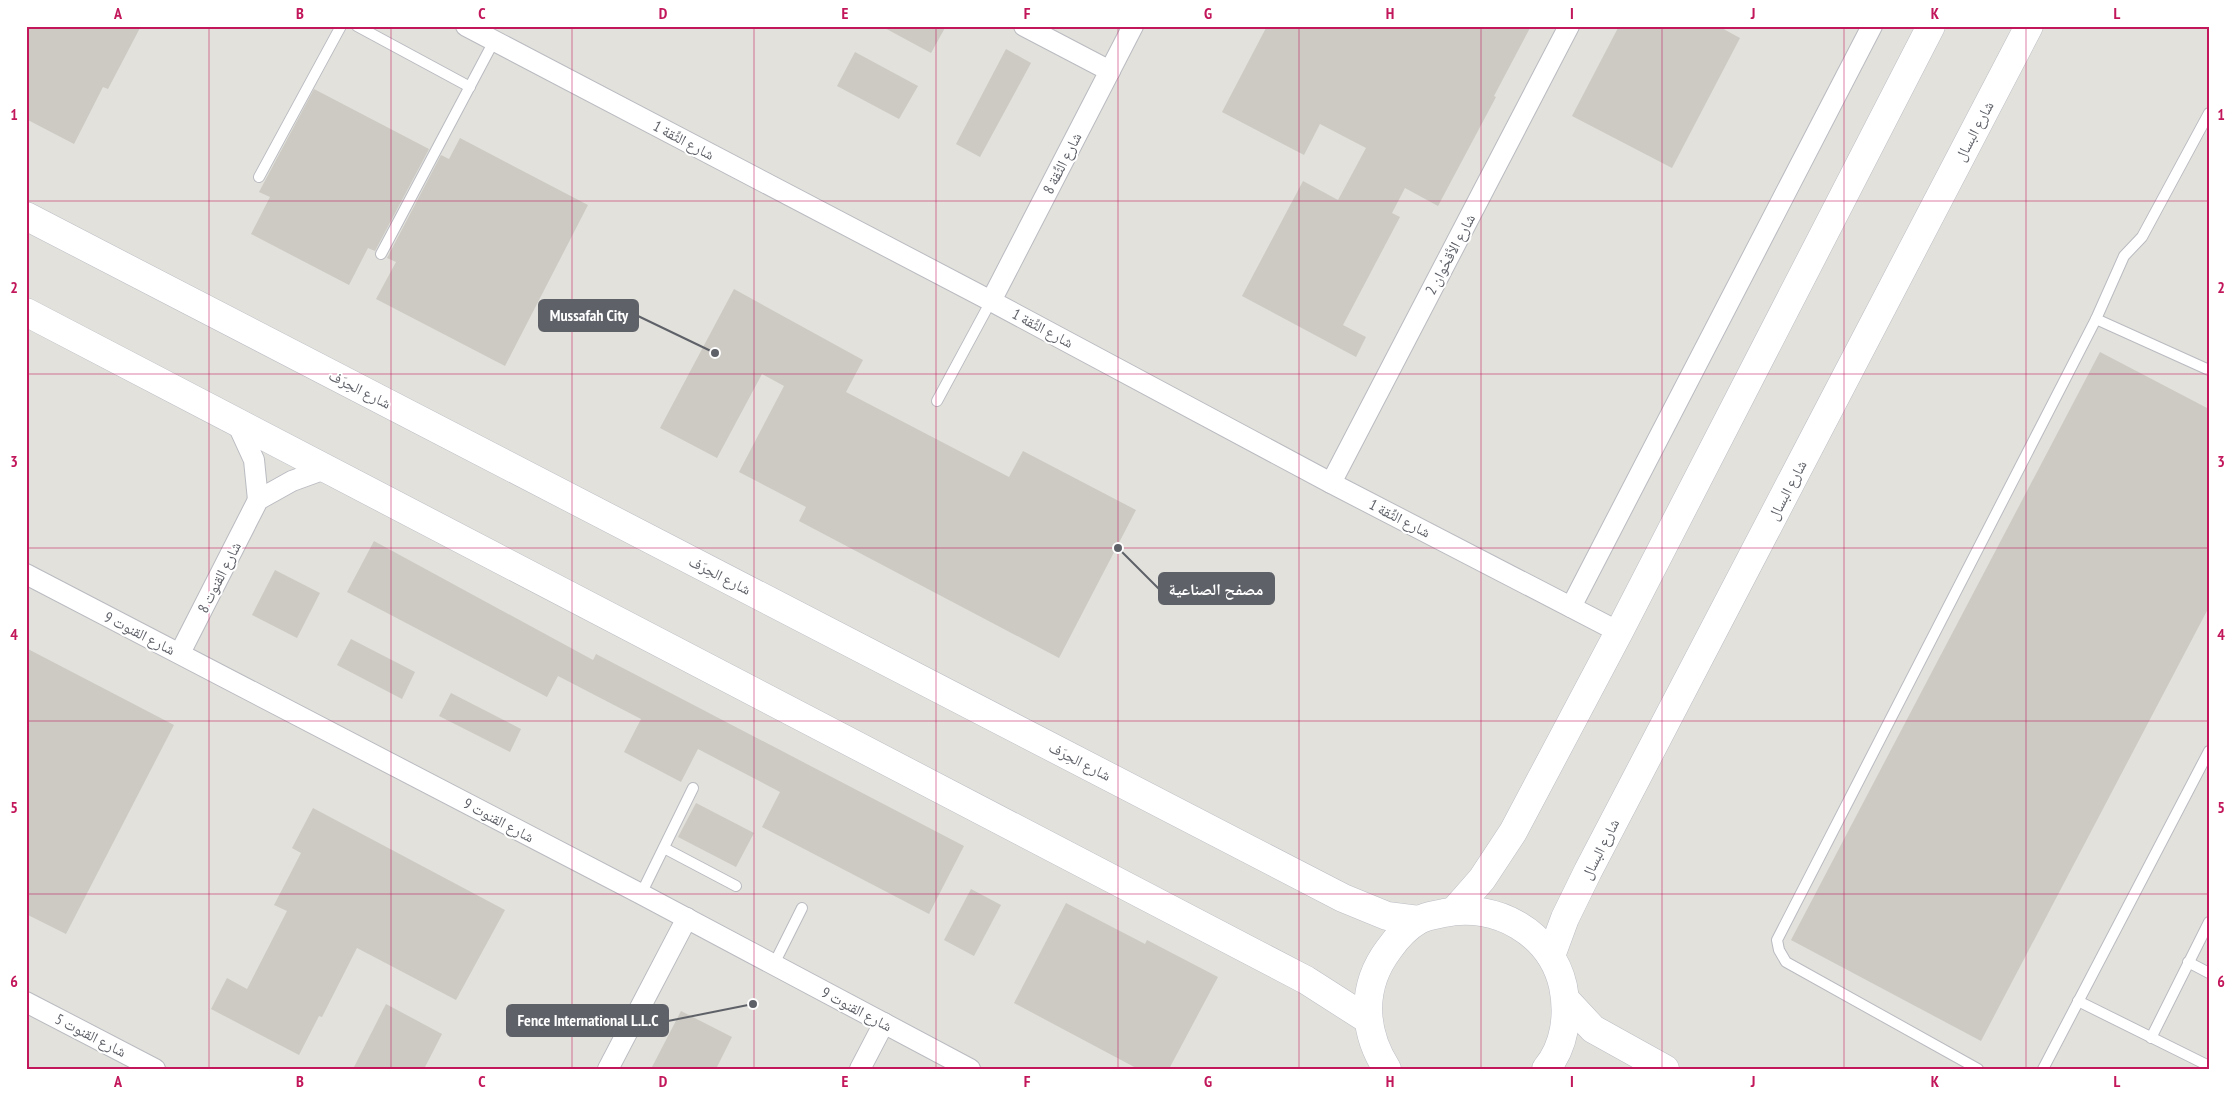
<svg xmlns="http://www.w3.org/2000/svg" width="2235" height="1095" viewBox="0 0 2235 1095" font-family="'PT Sans Narrow','Noto Naskh Arabic',sans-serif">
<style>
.industrial{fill:#e2e1db}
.building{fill:#cccac3}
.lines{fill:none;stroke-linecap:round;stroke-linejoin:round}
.lane-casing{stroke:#b9bbc1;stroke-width:12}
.street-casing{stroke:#b9bbc1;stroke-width:22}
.secondary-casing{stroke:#bcbec5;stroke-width:29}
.lane{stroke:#fff;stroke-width:10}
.street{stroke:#fff;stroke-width:20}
.secondary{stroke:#fff;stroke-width:28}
.grid{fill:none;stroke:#c2185b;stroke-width:1;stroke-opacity:0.55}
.labels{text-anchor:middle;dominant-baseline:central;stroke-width:4;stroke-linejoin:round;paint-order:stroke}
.street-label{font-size:15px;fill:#5e6168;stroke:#fff}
.leader{fill:none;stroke:#5e6168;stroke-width:2}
.callout-dot{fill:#5e6168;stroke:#fff;stroke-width:2}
.callout{fill:#5e6168;stroke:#5e6168;stroke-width:2}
.callout-label{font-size:16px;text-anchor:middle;font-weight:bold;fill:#fff}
.neatline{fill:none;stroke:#c2185b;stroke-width:2}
.grid-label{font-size:16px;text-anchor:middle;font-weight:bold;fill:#c2185b}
</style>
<rect width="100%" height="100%" fill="#f1efe6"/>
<rect class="industrial" x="26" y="26" width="2183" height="1043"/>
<g class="building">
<polygon points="26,26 141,26 108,89 103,87 74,144 26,119"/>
<polygon points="881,26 946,26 931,53"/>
<polygon points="1267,26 1531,26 1494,96 1496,97 1438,206 1405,188 1392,213 1400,217 1343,325 1366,337 1356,357 1242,296 1303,181 1338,200 1366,148 1320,124 1304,155 1222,112"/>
<polygon points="1619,26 1718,26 1740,38 1672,168 1572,116"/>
<polygon points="1006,49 1031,63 980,157 956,144"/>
<polygon points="855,52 918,86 899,119 837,86"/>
<polygon points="314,89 429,149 375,251 368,248 349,285 251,234 270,197 259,192"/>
<polygon points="460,138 588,205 505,366 376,299 396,262 387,258 441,155 449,159"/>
<polygon points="734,289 863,360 846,392 1009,477 1023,451 1136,510 1059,658 799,521 806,507 739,472 784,386 762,374 717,458 660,428"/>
<polygon points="2100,352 2209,409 2209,607 1981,1041 1791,940"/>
<polygon points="374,541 593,660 596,654 964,846 929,914 762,827 780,792 698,749 681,782 624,752 641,719 558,676 547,697 347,592"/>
<polygon points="275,570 320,593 297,638 252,615"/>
<polygon points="351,639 415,672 402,699 337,665"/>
<polygon points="26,648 174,725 66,934 26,914"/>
<polygon points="451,693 521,729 510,752 439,716"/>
<polygon points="696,803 754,833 736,867 678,837"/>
<polygon points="313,808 505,910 456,1000 357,948 322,1017 319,1016 299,1055 211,1009 227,978 247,989 287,911 274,905 301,853 292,848"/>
<polygon points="971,889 1001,905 974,956 944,940"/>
<polygon points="1066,903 1145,944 1147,940 1218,977 1169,1069 1138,1069 1014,1003"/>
<polygon points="386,1004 442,1034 424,1069 353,1069"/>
<polygon points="681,1011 732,1037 716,1069 651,1069"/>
</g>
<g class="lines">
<g class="lane-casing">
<g id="lane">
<polyline points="357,26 470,87"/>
<polyline points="259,177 341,26"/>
<polyline points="381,254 494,41"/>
<polyline points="2096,319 2209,370"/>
<polyline points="937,401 991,301"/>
<polyline points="664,848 736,886"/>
<polyline points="641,894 693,788"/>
<polyline points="2188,962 2209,973"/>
<polyline points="774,964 802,908"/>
<polyline points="2078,1001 2209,1066"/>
<polyline points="2151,1038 2209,922"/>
<polyline points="1978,1069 1786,962 1779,950 1777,940 2096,319 2124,256 2142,237 2209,113"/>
<polyline points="2043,1069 2209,751"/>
</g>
</g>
<g class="street-casing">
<g id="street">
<polyline points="466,26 991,301 1331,483 1619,632"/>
<polyline points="1024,26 1110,71"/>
<polyline points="991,301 1133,26"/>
<polyline points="237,423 254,460 258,500"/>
<polyline points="1331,483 1569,26"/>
<polyline points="26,574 641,894 970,1069"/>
<polyline points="1571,607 1872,26"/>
<polyline points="180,653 258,500 292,481 325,469"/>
<polyline points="26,1002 155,1069"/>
<polyline points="608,1069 687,918"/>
<polyline points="860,1069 884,1023"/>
</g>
</g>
<g class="secondary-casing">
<g id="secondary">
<polyline points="26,216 1343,898 1387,916 1419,920"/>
<polyline points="26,312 1306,980 1367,1019"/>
<polyline points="1454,911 1482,879 1513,832 1619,632 1931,26"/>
<polyline points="1551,956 1565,918 1588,871 2029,26"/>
<polyline points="1566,1000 1593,1029 1665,1069"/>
<path d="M1387,1069c-25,-39 -26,-83 2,-120 7,-10 18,-22 30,-29 7,-4 17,-5 25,-7 52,-11 107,20 119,73 6,29 2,60 -17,83"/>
</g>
</g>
<use href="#lane" class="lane"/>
<use href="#street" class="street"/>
<use href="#secondary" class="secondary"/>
</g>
<path class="grid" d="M209,26v1043M391,26v1043M572,26v1043M754,26v1043M936,26v1043M1118,26v1043M1299,26v1043M1481,26v1043M1662,26v1043M1844,26v1043M2026,26v1043M26,201h2183M26,374h2183M26,548h2183M26,721h2183M26,894h2183"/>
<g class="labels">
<g class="street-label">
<text transform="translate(1974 131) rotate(-62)">شارع البسال</text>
<text transform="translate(684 140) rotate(28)">شارع الثِّقة 1</text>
<text transform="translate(1062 163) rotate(-63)">شارع الثِّقة 8</text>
<text transform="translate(1450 254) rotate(-62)">شارع الأقحُوان 2</text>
<text transform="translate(1043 328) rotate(28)">شارع الثِّقة 1</text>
<text transform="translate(360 389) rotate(27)">شارع الحِرَف</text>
<text transform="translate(1787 490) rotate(-62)">شارع البسال</text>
<text transform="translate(1400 518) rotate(27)">شارع الثِّقة 1</text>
<text transform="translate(720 575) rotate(27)">شارع الحِرَف</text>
<text transform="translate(219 577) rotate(-63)">شارع القنوت 8</text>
<text transform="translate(140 633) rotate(27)">شارع القنوت 9</text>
<text transform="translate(1080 761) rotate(27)">شارع الحِرَف</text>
<text transform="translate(499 820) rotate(28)">شارع القنوت 9</text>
<text transform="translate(1600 849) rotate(-63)">شارع البسال</text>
<text transform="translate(857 1009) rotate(28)">شارع القنوت 9</text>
<text transform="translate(91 1035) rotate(27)">شارع القنوت 5</text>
</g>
</g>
<path class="leader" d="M715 353L638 316M1118 548L1159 589M753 1004L668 1021"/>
<g class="callout-dot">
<circle cx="715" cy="353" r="5"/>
<circle cx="1118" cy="548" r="5"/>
<circle cx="753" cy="1004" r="5"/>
</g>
<g class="callout">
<rect x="539" y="300" width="99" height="31" rx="5"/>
<rect x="1159" y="573" width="115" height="31" rx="5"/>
<rect x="507" y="1005" width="161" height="31" rx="5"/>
</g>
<g class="callout-label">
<text x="589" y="321">Mussafah City</text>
<text x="1216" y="595">مصفح الصناعية</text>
<text x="588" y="1026">Fence International L.L.C</text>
</g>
<rect width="2235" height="1095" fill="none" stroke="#ffffff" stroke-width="55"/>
<rect x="28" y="28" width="2180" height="1040" class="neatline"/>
<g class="grid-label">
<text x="118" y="19">A</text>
<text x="300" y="19">B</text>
<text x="482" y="19">C</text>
<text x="663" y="19">D</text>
<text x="845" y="19">E</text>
<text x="1027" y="19">F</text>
<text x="1208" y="19">G</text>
<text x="1390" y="19">H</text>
<text x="1572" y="19">I</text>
<text x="1753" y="19">J</text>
<text x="1935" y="19">K</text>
<text x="2117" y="19">L</text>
<text x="14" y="120">1</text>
<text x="2221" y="120">1</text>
<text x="14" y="293">2</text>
<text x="2221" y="293">2</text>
<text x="14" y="467">3</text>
<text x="2221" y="467">3</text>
<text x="14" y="640">4</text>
<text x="2221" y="640">4</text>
<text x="14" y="813">5</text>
<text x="2221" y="813">5</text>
<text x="14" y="987">6</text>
<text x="2221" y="987">6</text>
<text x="118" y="1087">A</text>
<text x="300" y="1087">B</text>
<text x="482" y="1087">C</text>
<text x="663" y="1087">D</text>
<text x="845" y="1087">E</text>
<text x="1027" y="1087">F</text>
<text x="1208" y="1087">G</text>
<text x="1390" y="1087">H</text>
<text x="1572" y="1087">I</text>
<text x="1753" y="1087">J</text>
<text x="1935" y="1087">K</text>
<text x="2117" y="1087">L</text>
</g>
</svg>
